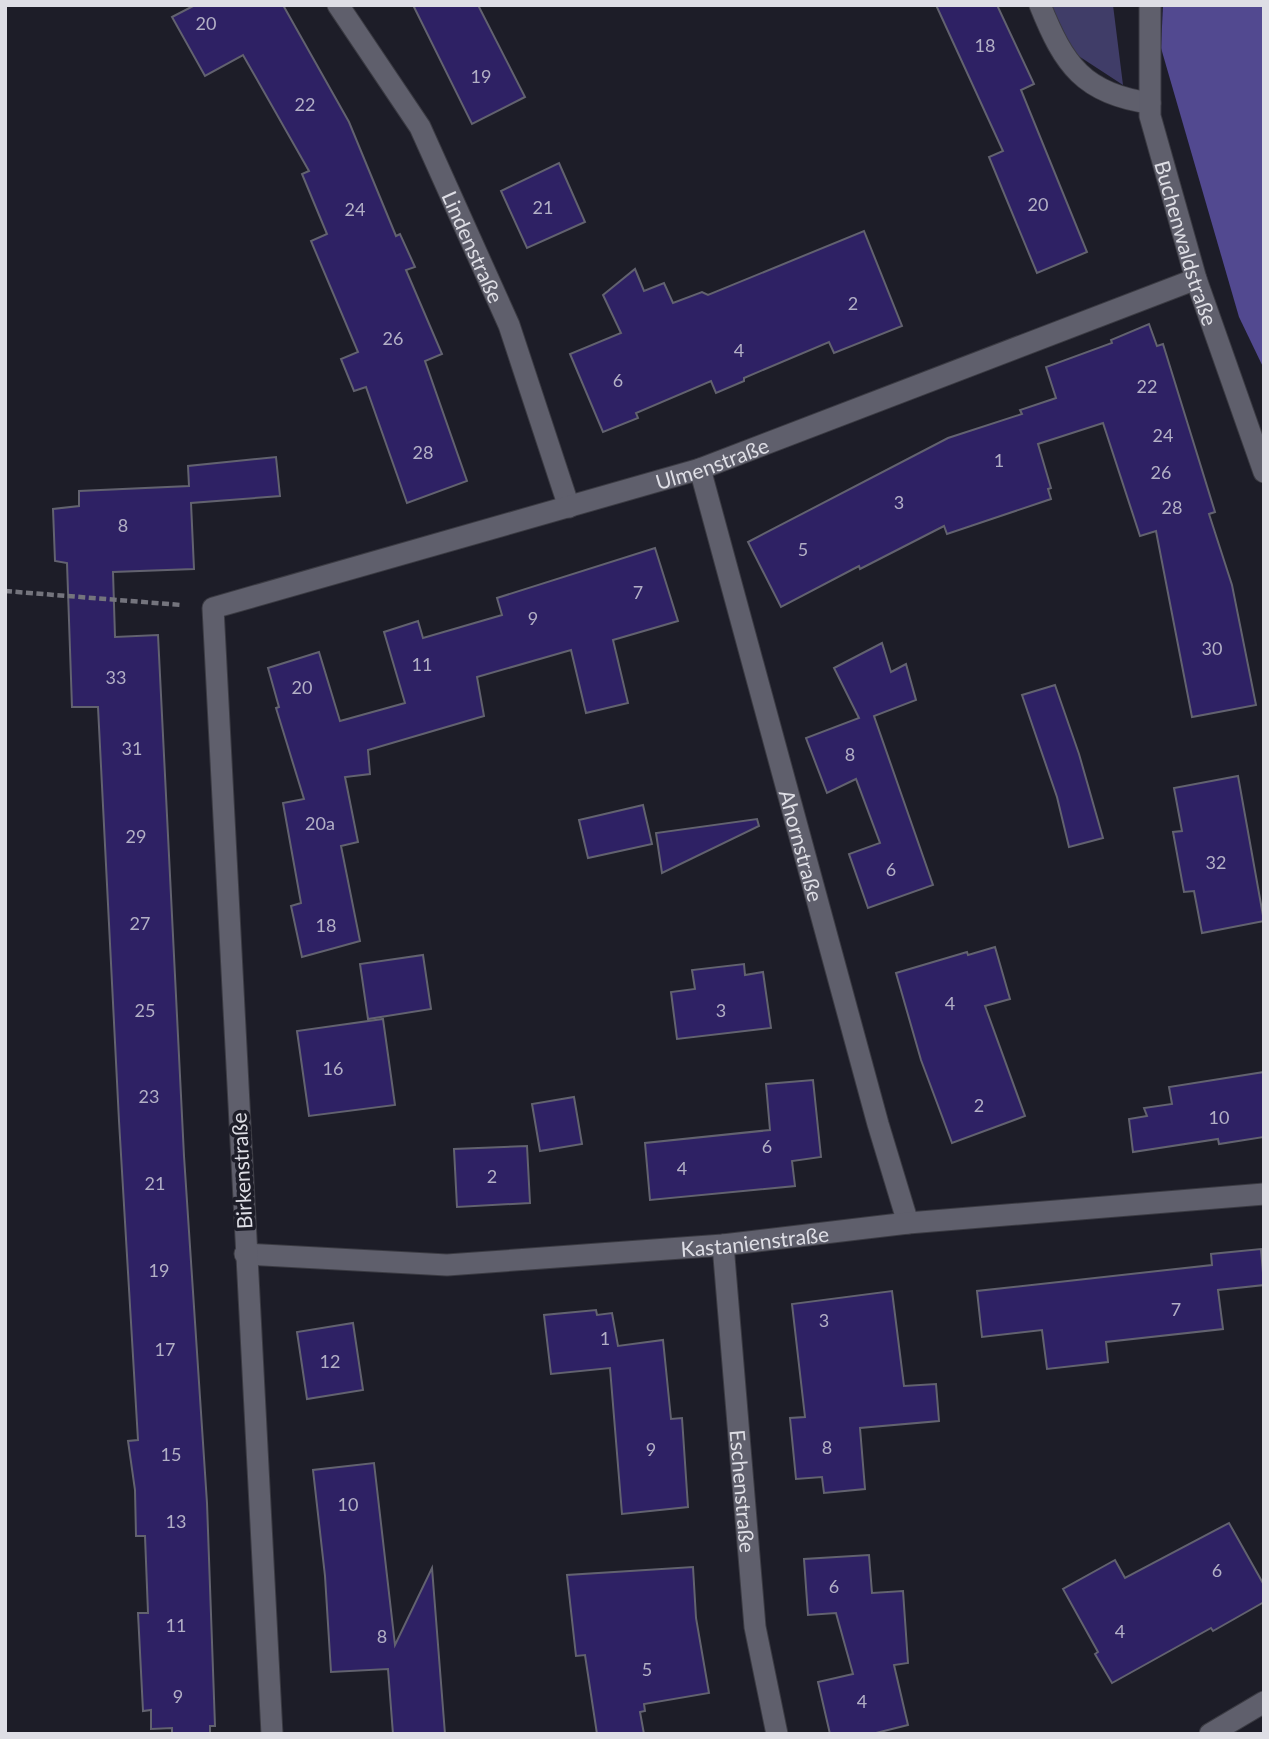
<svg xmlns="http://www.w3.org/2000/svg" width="1269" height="1739" viewBox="0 0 1269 1739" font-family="Lato,sans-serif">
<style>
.green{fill:#403d68}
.forest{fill:#524990}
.building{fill:#2e2164;stroke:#62626f;stroke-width:2}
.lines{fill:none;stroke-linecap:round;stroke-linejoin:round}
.service-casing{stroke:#3b3b43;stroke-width:23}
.minor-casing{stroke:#3b3b43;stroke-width:23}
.path{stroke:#74747d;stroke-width:4.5;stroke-dasharray:7 3.5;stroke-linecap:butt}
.service{stroke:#5f5f6c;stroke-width:21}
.minor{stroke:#5f5f6c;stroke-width:21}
.labels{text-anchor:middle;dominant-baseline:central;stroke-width:7;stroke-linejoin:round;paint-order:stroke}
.number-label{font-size:18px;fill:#b2afc5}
.street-label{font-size:21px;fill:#dedee5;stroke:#1d1d28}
</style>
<rect width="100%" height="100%" fill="#1d1d28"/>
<polygon class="green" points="1051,5 1113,5 1123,85 1074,53"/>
<polygon class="forest" points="1163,5 1264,5 1264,369 1239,317 1161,48"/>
<g class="building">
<polygon points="195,5 283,5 349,122 396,236 400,234 415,267 406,270 442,354 425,361 467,481 407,503 366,387 354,391 341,359 358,352 311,241 327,234 302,174 309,171 243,55 205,76 172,17"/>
<polygon points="413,5 478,5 525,97 472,124"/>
<polygon points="936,5 997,5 1034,84 1021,90 1087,252 1037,273 989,157 1003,151"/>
<polygon points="559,163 585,222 527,248 501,191"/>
<polygon points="864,231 902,326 834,353 829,342 744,378 744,381 716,393 711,381 636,413 638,418 603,432 570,354 621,333 603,295 635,269 644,291 664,283 673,303 702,292 708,295"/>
<polygon points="1149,324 1157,346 1163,344 1215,512 1209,514 1232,585 1256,705 1192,717 1156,531 1140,536 1103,423 1038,444 1051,488 1048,489 1051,499 947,534 944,526 860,569 859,566 781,607 748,542 948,438 1022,414 1020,410 1056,398 1046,367 1112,343 1111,340"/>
<polygon points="276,457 280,496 191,503 194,569 113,572 115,637 158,635 184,1156 207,1503 215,1726 210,1726 210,1734 172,1734 172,1728 151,1729 151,1710 143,1711 138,1613 148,1613 145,1536 136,1536 135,1490 128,1441 138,1440 119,1121 98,707 72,707 67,563 55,561 53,509 79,506 79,491 189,486 188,466"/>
<polygon points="655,548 678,621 613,640 628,703 586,713 571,650 477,677 484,716 368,750 370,774 345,777 358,842 341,846 360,941 302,957 291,906 301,903 283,803 304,799 276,708 279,707 268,668 319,652 340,721 405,703 384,632 418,621 423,638 502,615 497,598"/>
<polygon points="882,643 891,672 906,664 916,700 874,716 933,885 868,908 849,854 880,843 856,779 827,793 806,738 859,718 834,668"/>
<polygon points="1055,685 1079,754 1103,838 1069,847 1057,797 1022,695"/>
<polygon points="1238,776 1264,921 1202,933 1194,891 1184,892 1173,832 1182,831 1174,788"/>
<polygon points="643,805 652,844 588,858 579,820"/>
<polygon points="757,819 759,826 662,873 656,833"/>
<polygon points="995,947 1010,999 985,1006 1025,1116 952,1143 921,1060 896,973 967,952 968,955"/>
<polygon points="423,955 431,1009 368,1019 360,964"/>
<polygon points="744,964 745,975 763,972 771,1028 677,1039 671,992 695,989 692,970"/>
<polygon points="383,1019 395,1105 309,1116 297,1031"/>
<polygon points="1264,1072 1264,1137 1219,1144 1218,1139 1133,1152 1129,1119 1147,1116 1144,1108 1172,1104 1169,1087"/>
<polygon points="813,1080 821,1157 792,1161 795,1186 650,1200 645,1143 770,1130 766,1084"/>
<polygon points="574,1097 582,1144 540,1151 532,1104"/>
<polygon points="527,1146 530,1203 457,1207 454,1149"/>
<polygon points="1261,1249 1264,1285 1218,1290 1223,1329 1106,1342 1108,1362 1047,1369 1042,1330 982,1337 977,1291 1212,1265 1211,1254"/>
<polygon points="892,1291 904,1386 936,1384 939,1421 860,1428 865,1489 824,1493 822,1477 796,1479 790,1418 805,1417 792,1304"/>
<polygon points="596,1310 597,1315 612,1313 618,1346 663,1340 671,1419 682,1418 688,1507 622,1514 610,1368 551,1374 544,1315"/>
<polygon points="353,1323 363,1390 307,1399 297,1332"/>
<polygon points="374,1463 395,1645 432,1568 445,1734 393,1734 388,1669 331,1672 325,1576 313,1470"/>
<polygon points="1229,1523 1264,1585 1264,1602 1213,1631 1211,1628 1112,1683 1095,1654 1098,1652 1063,1589 1115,1560 1125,1578"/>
<polygon points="869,1555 872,1593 903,1591 908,1663 894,1665 908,1725 872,1734 830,1734 818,1682 853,1674 836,1613 808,1615 804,1559"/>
<polygon points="693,1567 696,1618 709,1693 644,1704 645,1711 640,1712 644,1734 597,1734 585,1655 576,1656 567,1575"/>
</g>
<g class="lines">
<g class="service-casing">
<path id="service" d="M1040,5c24,60 44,89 110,98"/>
</g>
<g class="minor-casing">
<g id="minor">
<path id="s1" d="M338,5l82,122 89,198 60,182"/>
<path id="s2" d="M1150,5v111l46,163 68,193"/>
<path id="s3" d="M700,469l178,655 30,99"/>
<path id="s4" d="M723,1245l32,382 22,107"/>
<path id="s5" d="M245,1254l202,11 276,-20 185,-22 356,-29"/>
<path id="s6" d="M272,1734l-59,-1126 487,-139 496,-190"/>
<polyline points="1210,1734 1264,1702"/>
</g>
</g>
<polyline class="path" points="5,591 181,605"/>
<use href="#service" class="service"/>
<use href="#minor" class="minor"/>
</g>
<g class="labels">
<g class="number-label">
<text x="206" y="23">20</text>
<text x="985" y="45">18</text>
<text x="481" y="76">19</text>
<text x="305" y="104">22</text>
<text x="1038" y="204">20</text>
<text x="543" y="207">21</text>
<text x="355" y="209">24</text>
<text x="853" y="303">2</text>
<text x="393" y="338">26</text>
<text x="739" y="350">4</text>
<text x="618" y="380">6</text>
<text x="1147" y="386">22</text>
<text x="1163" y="435">24</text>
<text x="423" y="452">28</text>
<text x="999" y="460">1</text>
<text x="1161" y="472">26</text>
<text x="899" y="502">3</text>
<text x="1172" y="507">28</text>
<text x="123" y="525">8</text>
<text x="803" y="549">5</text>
<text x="638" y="592">7</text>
<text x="533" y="618">9</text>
<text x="1212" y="648">30</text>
<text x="422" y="664">11</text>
<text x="116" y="677">33</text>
<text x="302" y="687">20</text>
<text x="132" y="748">31</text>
<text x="850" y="754">8</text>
<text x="320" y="823">20a</text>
<text x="136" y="836">29</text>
<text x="1216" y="862">32</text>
<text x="891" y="869">6</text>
<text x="140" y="923">27</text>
<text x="326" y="925">18</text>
<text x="950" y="1003">4</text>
<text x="145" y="1010">25</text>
<text x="721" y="1010">3</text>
<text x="333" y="1068">16</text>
<text x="149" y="1096">23</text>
<text x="979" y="1105">2</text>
<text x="1219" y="1117">10</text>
<text x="767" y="1146">6</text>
<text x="682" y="1168">4</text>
<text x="492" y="1176">2</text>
<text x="155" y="1183">21</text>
<text x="159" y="1270">19</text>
<text x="1176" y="1309">7</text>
<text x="824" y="1320">3</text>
<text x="605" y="1338">1</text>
<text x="165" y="1349">17</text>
<text x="330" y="1361">12</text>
<text x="827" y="1447">8</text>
<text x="651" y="1449">9</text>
<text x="171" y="1454">15</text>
<text x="348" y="1504">10</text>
<text x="176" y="1521">13</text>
<text x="1217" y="1570">6</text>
<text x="834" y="1586">6</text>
<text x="176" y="1625">11</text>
<text x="1120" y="1631">4</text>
<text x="382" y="1636">8</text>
<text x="647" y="1669">5</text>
<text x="178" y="1696">9</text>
<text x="862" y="1701">4</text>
</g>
<g class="street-label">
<text stroke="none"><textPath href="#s2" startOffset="243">Buchenwaldstraße</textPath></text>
<text stroke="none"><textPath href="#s1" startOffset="278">Lindenstraße</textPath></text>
<text stroke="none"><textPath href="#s6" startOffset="1647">Ulmenstraße</textPath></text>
<text stroke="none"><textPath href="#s3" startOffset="390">Ahornstraße</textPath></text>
<text transform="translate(241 1171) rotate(-93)">Birkenstraße</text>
<text stroke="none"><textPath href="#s5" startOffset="511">Kastanienstraße</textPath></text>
<text stroke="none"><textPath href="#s4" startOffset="247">Eschenstraße</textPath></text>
</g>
</g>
<rect width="1269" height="1739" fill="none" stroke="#dedee5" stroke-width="14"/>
</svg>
